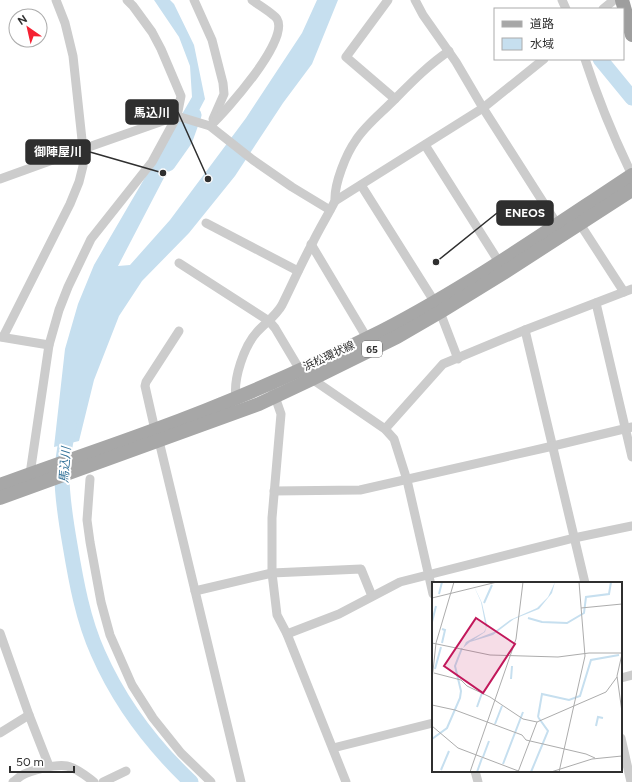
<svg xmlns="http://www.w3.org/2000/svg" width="632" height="782" viewBox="0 0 632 782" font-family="Figtree,'Noto Sans JP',sans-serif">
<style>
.water{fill:#c6dfef}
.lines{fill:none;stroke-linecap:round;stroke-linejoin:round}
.river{stroke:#c6dfef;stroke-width:15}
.minor{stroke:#ccc;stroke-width:9}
.primary{stroke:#a7a7a7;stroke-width:14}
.trunk{stroke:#9e9e9e;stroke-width:14}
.labels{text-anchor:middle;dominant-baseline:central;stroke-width:4;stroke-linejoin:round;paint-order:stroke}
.shield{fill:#fff;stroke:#6d6d6d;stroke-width:1}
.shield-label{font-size:10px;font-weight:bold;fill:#2f2f2f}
.street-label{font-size:11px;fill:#2f2f2f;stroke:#fff}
.water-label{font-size:12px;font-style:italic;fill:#357399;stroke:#fff}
.inset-river{fill:none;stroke:#c6dfef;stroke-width:2}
.inset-road{fill:none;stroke:#acacac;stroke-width:1}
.view{fill:#c2185b;fill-opacity:0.15;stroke:#c2185b;stroke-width:2}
.inset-edge{fill:none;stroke:#2f2f2f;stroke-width:2}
.leader{fill:none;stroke:#2f2f2f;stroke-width:1.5}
.callout-dot{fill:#2f2f2f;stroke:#fff;stroke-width:1.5}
.callout{fill:#2f2f2f;stroke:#2f2f2f;stroke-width:1.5}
.callout-label{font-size:12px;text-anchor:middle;font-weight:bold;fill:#fff}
</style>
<rect width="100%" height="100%" fill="#fff"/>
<polygon class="water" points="154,0 170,0 174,4 194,45 205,99 118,266 130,265 170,220 246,118 302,33 317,0 338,0 312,64 283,103 235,176 189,233 142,281 119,316 94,380 79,441 54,447 65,349 78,304 94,265 192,97 190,66 179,37"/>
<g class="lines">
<g class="river">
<polyline points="600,59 632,98"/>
<polyline points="168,164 185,140 194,115"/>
<path d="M69,425c-3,15 -6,30 -7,45 -1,23 4,52 8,75 6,36 13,75 28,108 21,48 55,93 93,129"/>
</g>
<g class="minor">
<polyline points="194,0 212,40 223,83 224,94 213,119"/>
<polyline points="388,0 346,57 395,99"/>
<polyline points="415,0 423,15 456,62 483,108 557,224"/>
<polyline points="562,0 566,9"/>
<polyline points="603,9 614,0"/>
<path d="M585,59c13,40 29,79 47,116"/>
<path d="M210,126c16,-15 80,-86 67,-107 -3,-5 -20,-15 -25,-19"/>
<polyline points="425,145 499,262"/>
<polyline points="0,179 83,149 177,116 210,126 253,160 292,187 330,210"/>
<polyline points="361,185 434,301"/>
<polyline points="335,201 483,108 544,59"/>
<polyline points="206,223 298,271"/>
<polyline points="580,224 624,292"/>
<polyline points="311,244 367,338"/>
<polyline points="179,263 269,321 275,328 300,370"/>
<polyline points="596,303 632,457"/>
<polyline points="440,312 458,359"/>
<polyline points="525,330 585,583"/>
<polyline points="0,337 49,345"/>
<polyline points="3,337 70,204 79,182 83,166 83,149 73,56 65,23 56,0"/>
<polyline points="312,379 385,429 394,439 407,480 433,594"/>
<polyline points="273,391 281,414 272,518 272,573 277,615 287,634 346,782"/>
<path d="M236,398c-3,-19 8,-52 21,-66 8,-9 19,-16 25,-27 10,-20 19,-41 30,-61 7,-15 16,-29 23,-43 -1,-17 11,-47 21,-61 9,-14 24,-26 36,-38 18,-18 35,-36 57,-51"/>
<polyline points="385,429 443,364 525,330 632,289"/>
<polyline points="155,430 145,386 146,382 179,331"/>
<polyline points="159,441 241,782"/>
<polyline points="30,474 49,345 59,310 68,287 91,239 152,162 177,116 181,96 161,49 152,32 133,6 127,0"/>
<polyline points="90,479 87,520 90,542 101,602 110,635 132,685 153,718 181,753 211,782"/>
<polyline points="274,491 360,490 553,446 632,427"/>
<polyline points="195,591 272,573 361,569 372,596"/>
<polyline points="0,633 29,715 49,766"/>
<polyline points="287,634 339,614 400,582 574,538 632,526"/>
<polyline points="621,678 632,675"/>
<polyline points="0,733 29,715"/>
<polyline points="621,738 631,782"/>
<polyline points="333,748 433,723"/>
<polyline points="475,771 478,782"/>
<path d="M13,782c3,-2 5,-4 8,-6 9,-6 35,-12 46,-10 10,2 19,10 27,16"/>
<polyline points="103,782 126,771"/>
</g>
<g class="primary">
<path d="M0,485c51,-19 103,-36 154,-55 77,-28 154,-62 228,-99 87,-45 168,-102 250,-156"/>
<polyline points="0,498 259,404 312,379 397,337 440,312 505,272 632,190"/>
</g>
<polyline class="trunk" points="622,0 632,35"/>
</g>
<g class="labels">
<rect class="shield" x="362" y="341" width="20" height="16" rx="3"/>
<g class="shield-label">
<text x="372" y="349">65</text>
</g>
<g class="street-label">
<text transform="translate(329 356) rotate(-25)">浜松環状線</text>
</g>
<g class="water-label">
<text transform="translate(65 465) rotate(-86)">馬込川</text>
</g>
</g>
<g transform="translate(432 582)">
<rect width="190" height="190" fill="#fff"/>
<path d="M40,0l10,21 5,22 -2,7 -12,8 21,-8 16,-12 27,-12 11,-11 7,-15 -3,11 -13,16 -25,10 -21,16 -23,7 -7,6 3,-6 18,-10 2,-4 -5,-26z" fill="#c6dfef"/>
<path class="inset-river" d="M7,12l3,-12M52,21l8,-18M96,36l14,4 25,1 17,-10 2,-16 23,-3 2,-12M0,40l4,-16M10,61l3,-13 -3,-1M3,87l6,-22M79,97l1,-13M45,125l5,-14M106,135l4,-23 27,6 11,-4 11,-36 28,-5M63,142l7,-18M164,144l2,-9 5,1M0,157l15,-11 13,-30 1,-7 -6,-25 7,-18M51,175l6,-16M71,182l20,-52M9,188l8,-19M45,190l5,-14M99,190l17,-41 -10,-14"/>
<path class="inset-road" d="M0,16l65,-16M149,26l41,-4M0,61l58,12 68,2 31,-4h33M190,72l-5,22 5,36M2,91l27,7 6,6 23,11 33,22 14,3M0,98l4,-37 18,-61M0,123l23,5 67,25 4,5 60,14 9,4M0,144l26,22 63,24M38,190l46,-133 7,-57M86,190l19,-50 69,-30 11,-15M119,190l41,-13 30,-3M127,190l26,-116 -6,-74"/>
<path class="view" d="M44,36l39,26 -32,49 -39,-27z"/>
<rect width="190" height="190" class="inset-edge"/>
</g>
<path class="leader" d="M208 179L178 112M163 173L90 152M436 262L497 213"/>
<g class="callout-dot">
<circle cx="208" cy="179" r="4"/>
<circle cx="163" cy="173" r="4"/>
<circle cx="436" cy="262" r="4"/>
</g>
<g class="callout">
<rect x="126" y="100" width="52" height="24" rx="4"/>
<rect x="26" y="140" width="64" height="24" rx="4"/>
<rect x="497" y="201" width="56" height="24" rx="4"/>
</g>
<g class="callout-label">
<text x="152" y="117">馬込川</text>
<text x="58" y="156">御陣屋川</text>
<text x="525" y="217">ENEOS</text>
</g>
<rect x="494" y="8" width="130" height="52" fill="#ffffff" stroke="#acacac"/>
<rect x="502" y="21" width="20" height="6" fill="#a7a7a7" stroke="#acacac"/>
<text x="530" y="28" font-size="12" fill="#2f2f2f">道路</text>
<rect x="502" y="38" width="20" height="12" fill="#c6dfef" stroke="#acacac"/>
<text x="530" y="48" font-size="12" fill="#2f2f2f">水域</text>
<g transform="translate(28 28) rotate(326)"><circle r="19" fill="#ffffff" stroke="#acacac"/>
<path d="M0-3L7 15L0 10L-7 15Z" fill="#f52132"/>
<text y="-6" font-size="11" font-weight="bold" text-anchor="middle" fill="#2f2f2f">N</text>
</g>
<path d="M10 766v6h64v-6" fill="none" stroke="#2f2f2f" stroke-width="2"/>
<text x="16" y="766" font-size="12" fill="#2f2f2f" stroke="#ffffff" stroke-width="3" paint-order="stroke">50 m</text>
</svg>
